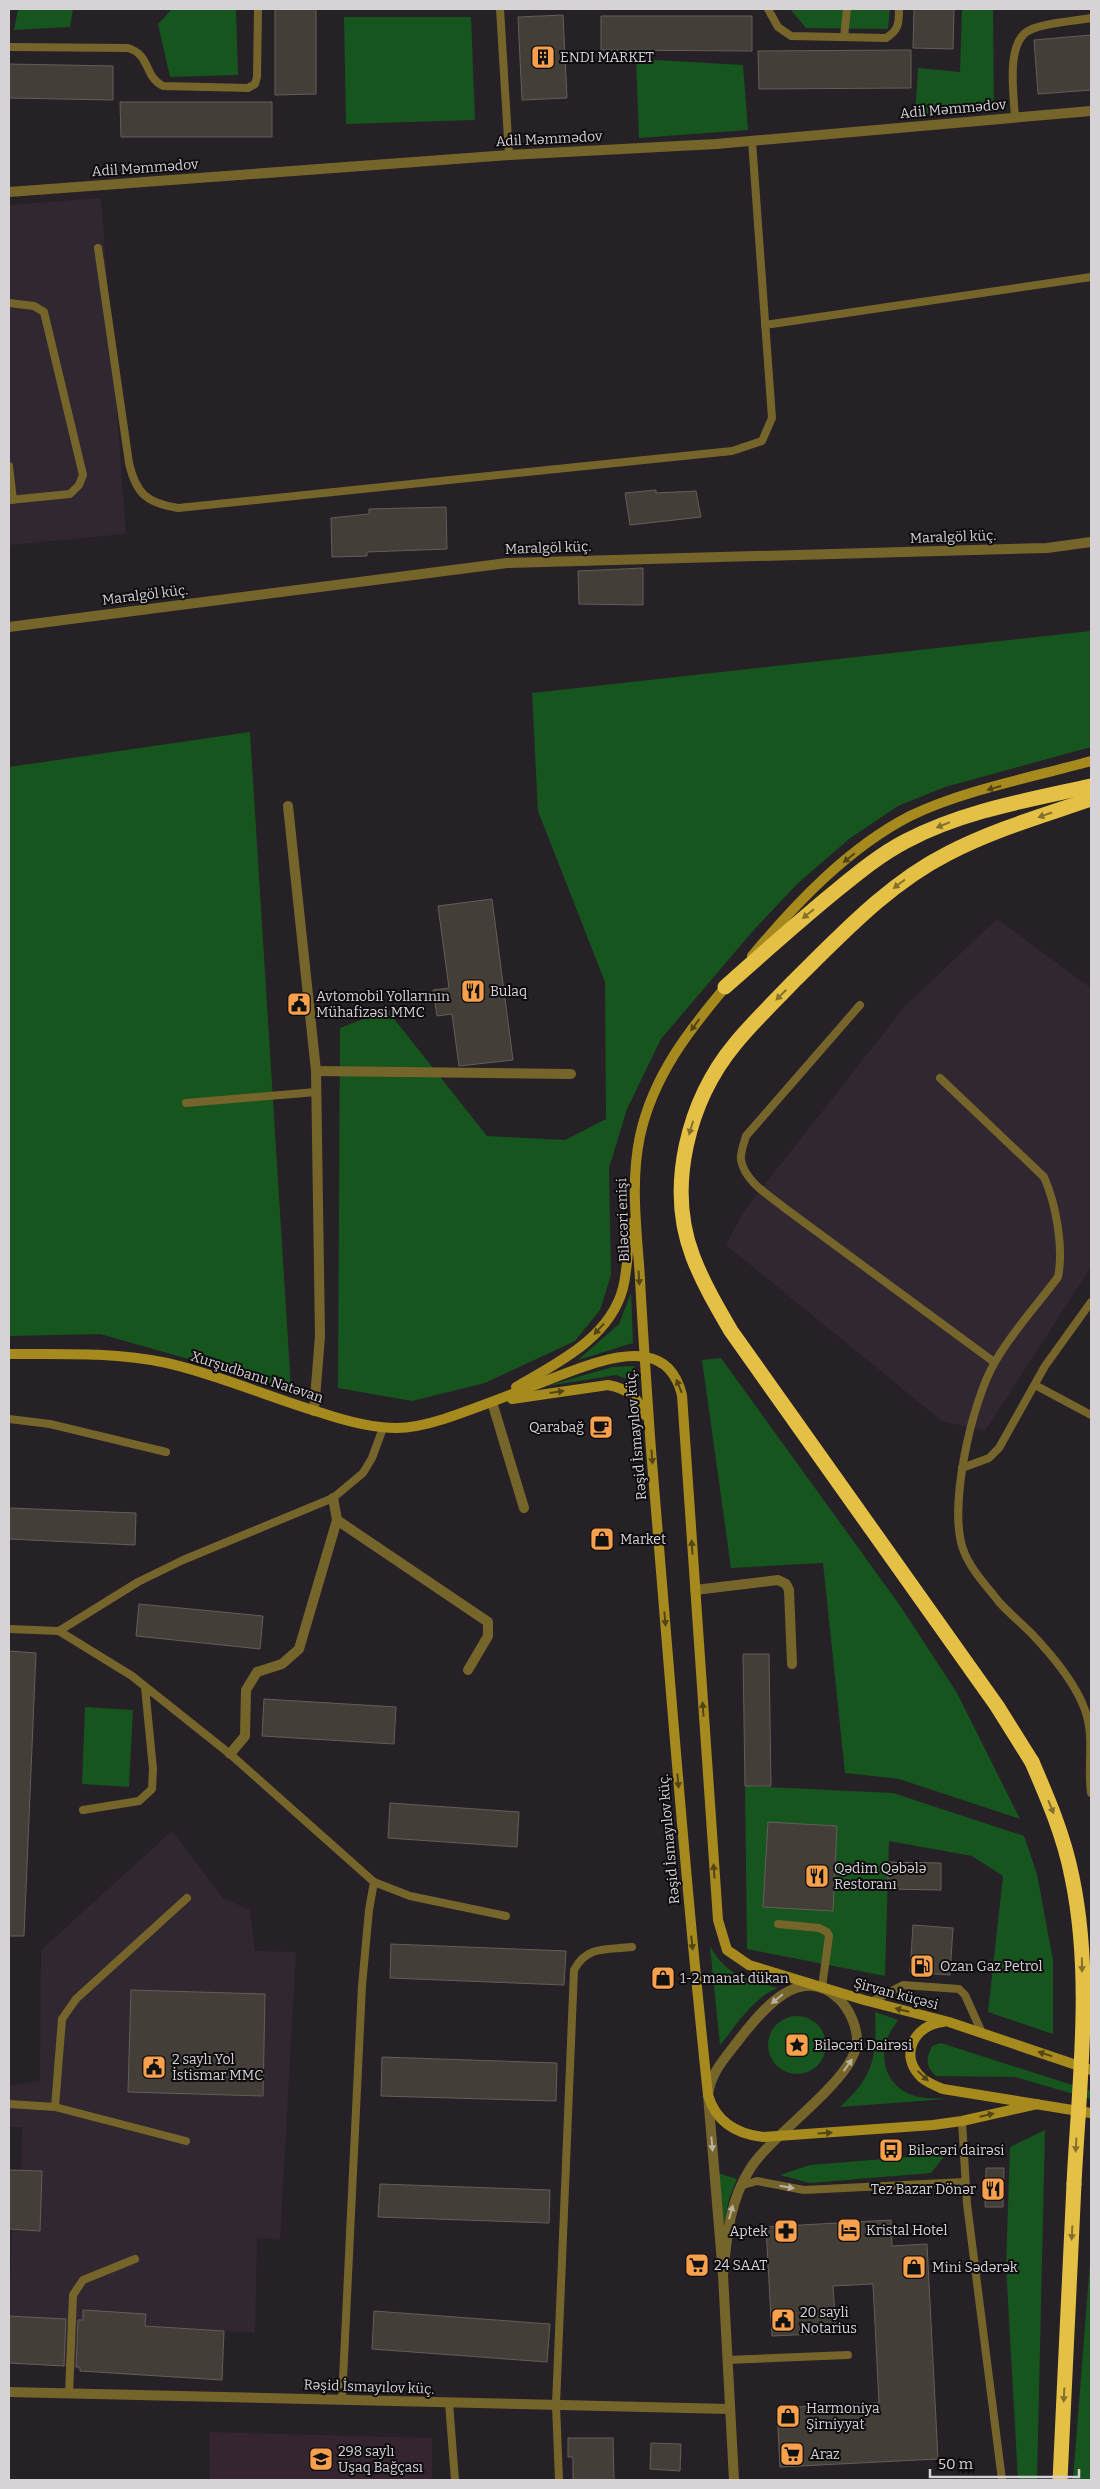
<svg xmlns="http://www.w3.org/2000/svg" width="1100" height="2489" viewBox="0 0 1100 2489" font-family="Bitter,serif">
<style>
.built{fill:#312731}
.education{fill:#342530}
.green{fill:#16551e}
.building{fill:#433e38;stroke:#645e58}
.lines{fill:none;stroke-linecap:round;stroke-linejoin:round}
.service{stroke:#76652a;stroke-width:8}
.minor{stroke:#76652a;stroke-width:10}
.tertiary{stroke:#76652a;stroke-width:10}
.secondary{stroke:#a68a1d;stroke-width:10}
.motorway{stroke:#e4c144;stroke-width:15}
.motorway-bridge{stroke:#e4c144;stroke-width:15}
.oneway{fill:#524515}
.oneway2{fill:#84702c}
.oneway3{fill:#b9b1a2}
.labels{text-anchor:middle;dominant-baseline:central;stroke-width:4;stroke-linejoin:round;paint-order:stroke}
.poi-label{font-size:14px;fill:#d6d2d6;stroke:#0e0c0e;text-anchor:start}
.street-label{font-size:14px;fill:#d6d2d6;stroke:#0e0c0e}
</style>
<rect width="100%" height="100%" fill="#262126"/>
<g class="built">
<polygon points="101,198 126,534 9,545 9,205"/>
<polygon points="997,919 1091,988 1091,1267 985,1431 942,1421 726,1245 744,1211 905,1006"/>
<polygon points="172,1831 223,1898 250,1910 255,1951 296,1952 280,2240 257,2238 255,2333 145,2326 146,2314 84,2310 80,2371 60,2366 62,2319 9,2316 12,2229 40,2231 42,2171 21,2170 22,2127 9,2127 9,2086 40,2081 41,1950"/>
</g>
<polygon class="education" points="209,2432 432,2438 432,2480 210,2480"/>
<g class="green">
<polygon points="18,9 73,9 70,27 14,30"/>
<polygon points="172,9 236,9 238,75 170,77 158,24"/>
<polygon points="790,9 890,9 888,29 806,28"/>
<polygon points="962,9 993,9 994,111 915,118 918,68 960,72"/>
<polygon points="344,17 471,17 475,120 346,124"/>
<polygon points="636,59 743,65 748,130 639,138"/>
<polygon points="1091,631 1091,747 945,787 898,806 849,839 797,884 752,932 661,1039 627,1109 609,1168 611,1275 600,1310 575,1341 485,1383 412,1401 338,1388 340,1028 387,1010 487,1136 565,1140 606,1119 605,982 538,811 532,693"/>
<polygon points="250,732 291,1388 100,1334 9,1336 9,767"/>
<polygon points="631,1293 633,1343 578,1360 619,1324"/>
<polygon points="721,1358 901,1607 957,1693 1020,1819 899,1779 845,1773 823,1563 731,1568 702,1360"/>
<polygon points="634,1366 636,1382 616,1375 547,1386 612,1367"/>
<polygon points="85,1707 133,1710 129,1787 82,1784"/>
<polygon points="745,1786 893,1793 1024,1836 1037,1874 1053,1960 1053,2034 988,2012 1003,1876 972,1856 889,1841 885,1976 747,1949"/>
<path d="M710,1946c17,31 37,33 68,42 -25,9 -41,37 -58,57z"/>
<path d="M875,2012l23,8c-3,5 -8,11 -10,17 -10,23 0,50 24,58 10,4 24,3 35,4l-107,8c34,-31 37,-50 35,-95z"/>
<circle cx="797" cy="2045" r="29"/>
<path d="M941,2043l150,48v8l-76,-22 -79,-1c-11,-10 -10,-17 -4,-30z"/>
<polygon points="1045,2130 1037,2480 1018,2480 1006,2266 1010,2147"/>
<polygon points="946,2154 931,2173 810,2183 780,2175 810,2165"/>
<polygon points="718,2173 737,2179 729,2199 721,2238"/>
<polygon points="1091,2249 1091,2480 1073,2480"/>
</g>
<g class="building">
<polygon points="275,9 316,9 316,94 275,95"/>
<polygon points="914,9 954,9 953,49 913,48"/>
<polygon points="563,15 567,98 522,100 518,17"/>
<polygon points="601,16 752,16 752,51 601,50"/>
<polygon points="1091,35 1091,90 1038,94 1034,40"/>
<polygon points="911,50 911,88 759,89 758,51"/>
<polygon points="9,64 113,66 113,100 9,98"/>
<polygon points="120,102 272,102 272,137 121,137"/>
<polygon points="656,490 656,493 696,491 701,517 630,525 625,493"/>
<polygon points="446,507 447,549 367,552 367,556 332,557 331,518 369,514 369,509"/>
<polygon points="643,568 643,605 579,604 578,571"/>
<polygon points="492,899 513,1060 459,1066 452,1014 437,1016 433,990 449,988 438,906"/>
<polygon points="9,1508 136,1513 135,1545 9,1539"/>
<polygon points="139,1604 263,1616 260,1649 136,1636"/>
<polygon points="9,1651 36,1653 24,1936 9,1936"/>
<polygon points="743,1654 769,1654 771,1786 745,1786"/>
<polygon points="264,1699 396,1707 394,1744 262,1736"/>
<polygon points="390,1803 519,1812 517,1847 388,1838"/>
<polygon points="768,1822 837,1826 833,1911 763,1907"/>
<polygon points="888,1862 941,1863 941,1890 888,1889"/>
<polygon points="913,1925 953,1928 950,1975 910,1972"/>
<polygon points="391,1944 566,1951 564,1985 390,1978"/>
<polygon points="131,1990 265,1994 263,2096 128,2092"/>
<polygon points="382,2057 557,2063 556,2101 381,2096"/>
<polygon points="986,2168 1004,2168 1003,2207 985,2207"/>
<polygon points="9,2170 42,2171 40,2231 9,2229"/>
<polygon points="380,2184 550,2190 549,2223 378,2217"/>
<polygon points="891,2220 892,2246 927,2244 938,2459 780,2467 777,2408 879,2403 873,2284 833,2286 836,2333 772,2336 766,2227"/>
<polygon points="83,2310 146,2314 145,2326 224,2331 222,2380 80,2371 80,2367 76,2367 78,2320 83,2320"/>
<polygon points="374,2311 550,2324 547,2362 372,2349"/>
<polygon points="9,2316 66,2319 64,2366 9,2363"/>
<polygon points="568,2438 613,2438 614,2480 573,2480 573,2457 568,2457"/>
<polygon points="651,2443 681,2444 680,2471 650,2469"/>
</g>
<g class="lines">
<g class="service">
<polyline points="500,9 509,155"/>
<path d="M768,9l10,18 13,9 95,2c13,-8 13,-15 13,-29"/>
<polyline points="844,37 847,9"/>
<path d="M9,47l119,1c23,7 16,29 35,38l85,2 7,-4 2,-7 1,-68"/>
<path d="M1015,118c-1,-23 -10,-77 15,-88 13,-7 45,-9 61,-12"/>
<path d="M98,248l31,215c7,31 18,40 49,45l554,-57 30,-10 10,-23 -20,-277"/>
<polyline points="9,303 34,306 44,312 83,475 79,485 70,494 9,500"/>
<polyline points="765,325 1091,277"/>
<polyline points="9,466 13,500"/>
<path d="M860,1005l-114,131c-2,7 -6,17 -5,24 4,22 29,36 45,49l208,153"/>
<path d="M940,1078l104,99c12,27 20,71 14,100 -20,27 -47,56 -63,85 -23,39 -47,144 -32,187 7,20 23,36 36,53 10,11 22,21 32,31 21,22 44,49 54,77 10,28 2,55 6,83"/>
<polyline points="186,1103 316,1092"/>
<polyline points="1035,1385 1091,1415"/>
<polyline points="9,1419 50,1424 166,1452"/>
<polyline points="962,1468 989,1458 999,1448 1045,1366 1091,1302"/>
<polyline points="9,1629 59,1631 132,1676 230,1754 374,1882 410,1896 506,1916"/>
<polyline points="59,1631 138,1582 183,1560 333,1498 363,1473 372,1458 383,1428"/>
<polyline points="83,1810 139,1801 152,1789 153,1769 145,1687"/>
<polyline points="778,1924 819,1928 827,1932 829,1936 822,1987"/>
<polyline points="871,2002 903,1985 959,1989 965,1995 982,2033"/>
<polyline points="9,2104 55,2107 186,2141"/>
<polyline points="55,2107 62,2019 76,1999 187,1898"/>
<polyline points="962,2121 967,2204 1002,2480"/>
<polyline points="740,2186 757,2181 804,2190 965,2182"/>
<polyline points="727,2360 848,2355"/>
<polyline points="69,2394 73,2295 83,2280 135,2259"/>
<polyline points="342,2400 362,1986 369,1910 374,1882"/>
<polyline points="449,2403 455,2480"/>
<path d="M559,2480l-3,-75 18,-435c13,-25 33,-20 58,-23"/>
</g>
<g class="minor">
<polyline points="9,192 509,155 716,144 1091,111"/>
<polyline points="9,627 507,563 1047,548 1091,542"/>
<polyline points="288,806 316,1071 320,1336 314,1411"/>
<polyline points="316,1071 571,1074"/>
<polyline points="492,1402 524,1508"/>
<polyline points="333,1498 337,1520 488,1622 488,1636 468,1670"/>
<polyline points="695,1590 778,1580 786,1584 789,1590 792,1664"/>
<polyline points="230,1754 245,1736 246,1690 257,1672 282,1664 299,1649 337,1520"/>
</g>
<g class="tertiary">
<path d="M723,2275c4,-38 6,-73 27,-106 22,-36 107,-90 107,-129 0,-14 -8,-31 -18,-41 -38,-36 -75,9 -98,38 -14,19 -30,34 -33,58l15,180 11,205"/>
<polyline points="9,2392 729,2409"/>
</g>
<g class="secondary">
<path d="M752,956c44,-53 96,-108 158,-140 53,-26 124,-39 181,-55"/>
<path d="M728,984c-39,46 -75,92 -88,152 -10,47 -3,95 0,143 3,57 7,114 11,171 18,215 34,430 57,645 8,27 28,39 55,42l170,-12 29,-4 75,-17"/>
<path d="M9,1354c53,0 106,-2 158,9 53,12 103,35 155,50 24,8 49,15 74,15 16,0 32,-4 48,-9 29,-10 58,-21 86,-32 30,-11 83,-36 115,-30 21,3 32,18 37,38l36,525 9,30 22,15 115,35 85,22 142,48"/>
<path d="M516,1387c41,-24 94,-49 107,-99 5,-21 5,-44 8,-65"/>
<path d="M512,1399l96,-14c20,4 29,11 37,30"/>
<path d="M943,2022c-29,3 -45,34 -21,56 6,5 14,8 21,11l148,24"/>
</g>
<g class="motorway">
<path d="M725,987c37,-33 74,-66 112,-97 22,-18 44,-36 69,-49 57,-30 122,-41 185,-55"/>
<path d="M1032,1762l-35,-56 -266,-375c-14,-24 -28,-48 -38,-74 -27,-70 -5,-156 42,-213 18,-22 39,-42 59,-63 47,-46 94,-97 153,-127 46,-24 95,-38 144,-55"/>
<polyline points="1060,2480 1074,2184"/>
</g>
<path class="motorway-bridge" d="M1032,1762c16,37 32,74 40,115 21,100 7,206 2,307"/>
</g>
<defs><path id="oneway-solid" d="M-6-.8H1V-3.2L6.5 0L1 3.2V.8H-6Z" transform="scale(1.25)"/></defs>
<g class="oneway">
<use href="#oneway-solid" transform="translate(994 788) rotate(164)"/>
<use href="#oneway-solid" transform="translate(849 858) rotate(141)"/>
<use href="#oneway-solid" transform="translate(695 1025) rotate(126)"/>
<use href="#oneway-solid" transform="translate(639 1278) rotate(86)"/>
<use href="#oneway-solid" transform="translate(599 1329) rotate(133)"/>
<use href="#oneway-solid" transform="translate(679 1386) rotate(-112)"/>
<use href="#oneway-solid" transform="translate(557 1392) rotate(-8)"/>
<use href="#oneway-solid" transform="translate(652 1457) rotate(85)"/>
<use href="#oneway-solid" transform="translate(692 1547) rotate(-94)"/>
<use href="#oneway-solid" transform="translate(665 1619) rotate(85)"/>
<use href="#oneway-solid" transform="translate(703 1709) rotate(-94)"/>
<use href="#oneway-solid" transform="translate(678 1781) rotate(85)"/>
<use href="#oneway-solid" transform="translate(714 1871) rotate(-94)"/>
<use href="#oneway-solid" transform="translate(692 1943) rotate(84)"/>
<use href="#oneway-solid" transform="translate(902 2010) rotate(-166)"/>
<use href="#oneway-solid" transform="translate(1045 2054) rotate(-162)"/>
<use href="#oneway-solid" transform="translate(923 2076) rotate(43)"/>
<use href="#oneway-solid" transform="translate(987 2115) rotate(-13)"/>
<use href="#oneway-solid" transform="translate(825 2133) rotate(-4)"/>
</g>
<g class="oneway2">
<use href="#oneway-solid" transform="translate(1045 815) rotate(161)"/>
<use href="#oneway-solid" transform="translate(943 825) rotate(158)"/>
<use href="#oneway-solid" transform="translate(899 884) rotate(143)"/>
<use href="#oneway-solid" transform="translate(808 914) rotate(141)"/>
<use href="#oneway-solid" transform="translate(781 995) rotate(135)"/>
<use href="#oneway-solid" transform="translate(691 1128) rotate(107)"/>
<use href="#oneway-solid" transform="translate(1051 1807) rotate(68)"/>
<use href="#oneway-solid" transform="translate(1082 1965) rotate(89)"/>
<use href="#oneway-solid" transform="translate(1076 2145) rotate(93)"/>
<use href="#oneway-solid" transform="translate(1072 2233) rotate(93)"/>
<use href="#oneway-solid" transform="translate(1064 2395) rotate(93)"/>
</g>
<g class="oneway3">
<use href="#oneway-solid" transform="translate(777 1999) rotate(141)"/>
<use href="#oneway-solid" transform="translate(848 2065) rotate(-55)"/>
<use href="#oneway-solid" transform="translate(712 2144) rotate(85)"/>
<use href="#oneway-solid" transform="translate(787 2187) rotate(10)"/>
<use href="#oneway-solid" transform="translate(731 2212) rotate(-75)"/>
</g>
<defs>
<g id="building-square" transform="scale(1.25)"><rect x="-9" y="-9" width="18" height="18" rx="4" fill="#f8a04b" stroke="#0e0c0e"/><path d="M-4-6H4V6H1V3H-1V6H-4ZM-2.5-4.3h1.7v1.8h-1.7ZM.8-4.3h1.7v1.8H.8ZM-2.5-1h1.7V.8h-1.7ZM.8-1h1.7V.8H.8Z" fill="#111"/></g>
<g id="restaurant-square" transform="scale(1.25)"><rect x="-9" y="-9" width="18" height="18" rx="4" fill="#f8a04b" stroke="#0e0c0e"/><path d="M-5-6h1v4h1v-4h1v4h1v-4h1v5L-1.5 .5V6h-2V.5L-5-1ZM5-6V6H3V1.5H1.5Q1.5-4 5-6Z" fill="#111"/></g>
<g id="civic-square" transform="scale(1.25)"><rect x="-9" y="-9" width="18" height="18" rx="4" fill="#f8a04b" stroke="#0e0c0e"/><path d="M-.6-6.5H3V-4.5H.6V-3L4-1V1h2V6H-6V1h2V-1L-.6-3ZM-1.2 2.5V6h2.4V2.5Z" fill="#111"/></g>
<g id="cafe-square" transform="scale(1.25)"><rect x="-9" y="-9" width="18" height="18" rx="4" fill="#f8a04b" stroke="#0e0c0e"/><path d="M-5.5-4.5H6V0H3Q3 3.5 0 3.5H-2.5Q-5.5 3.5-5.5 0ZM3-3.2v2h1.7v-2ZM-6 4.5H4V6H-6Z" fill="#111"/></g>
<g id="shop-square" transform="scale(1.25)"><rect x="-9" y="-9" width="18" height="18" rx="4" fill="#f8a04b" stroke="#0e0c0e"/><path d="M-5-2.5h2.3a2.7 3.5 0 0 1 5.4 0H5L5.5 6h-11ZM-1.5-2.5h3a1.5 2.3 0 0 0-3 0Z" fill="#111"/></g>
<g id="fuel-square" transform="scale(1.25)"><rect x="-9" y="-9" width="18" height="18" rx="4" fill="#f8a04b" stroke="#0e0c0e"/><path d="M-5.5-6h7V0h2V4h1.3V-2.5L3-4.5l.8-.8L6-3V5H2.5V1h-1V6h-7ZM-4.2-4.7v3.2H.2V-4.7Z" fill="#111"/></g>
<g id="sight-square" transform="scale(1.25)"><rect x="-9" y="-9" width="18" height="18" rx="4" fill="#f8a04b" stroke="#0e0c0e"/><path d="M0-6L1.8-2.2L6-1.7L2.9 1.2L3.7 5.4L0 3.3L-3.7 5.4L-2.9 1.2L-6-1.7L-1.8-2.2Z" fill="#111"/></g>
<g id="bus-square" transform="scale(1.25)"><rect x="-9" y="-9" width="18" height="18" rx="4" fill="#f8a04b" stroke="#0e0c0e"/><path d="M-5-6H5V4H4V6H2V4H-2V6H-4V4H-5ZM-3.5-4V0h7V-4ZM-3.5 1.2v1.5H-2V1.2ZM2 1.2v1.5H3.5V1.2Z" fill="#111"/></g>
<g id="hotel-square" transform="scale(1.25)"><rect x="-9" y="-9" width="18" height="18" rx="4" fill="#f8a04b" stroke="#0e0c0e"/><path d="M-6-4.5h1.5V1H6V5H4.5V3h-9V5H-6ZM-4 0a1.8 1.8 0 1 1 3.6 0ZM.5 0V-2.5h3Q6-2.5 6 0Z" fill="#111"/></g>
<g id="pharmacy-square" transform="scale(1.25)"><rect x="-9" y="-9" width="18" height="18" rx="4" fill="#f8a04b" stroke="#0e0c0e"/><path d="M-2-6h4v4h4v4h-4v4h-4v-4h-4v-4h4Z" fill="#111"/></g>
<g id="supermarket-square" transform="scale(1.25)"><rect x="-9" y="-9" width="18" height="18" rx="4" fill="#f8a04b" stroke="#0e0c0e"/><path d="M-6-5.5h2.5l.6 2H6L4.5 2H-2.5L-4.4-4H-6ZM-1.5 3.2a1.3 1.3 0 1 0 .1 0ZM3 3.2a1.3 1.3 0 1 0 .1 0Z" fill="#111"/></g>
<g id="school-square" transform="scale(1.25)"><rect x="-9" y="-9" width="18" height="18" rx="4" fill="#f8a04b" stroke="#0e0c0e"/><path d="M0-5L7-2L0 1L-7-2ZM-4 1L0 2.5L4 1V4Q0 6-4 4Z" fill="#111"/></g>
</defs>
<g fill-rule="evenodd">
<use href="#building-square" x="543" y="57"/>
<use href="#restaurant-square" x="473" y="991"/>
<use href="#civic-square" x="299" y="1004"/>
<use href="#cafe-square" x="601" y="1427"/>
<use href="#shop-square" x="602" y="1539"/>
<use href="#restaurant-square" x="817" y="1876"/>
<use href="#fuel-square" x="922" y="1966"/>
<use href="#shop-square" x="663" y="1978"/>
<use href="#sight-square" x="797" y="2045"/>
<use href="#civic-square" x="154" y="2067"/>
<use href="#bus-square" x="891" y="2150"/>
<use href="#restaurant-square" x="993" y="2189"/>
<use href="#hotel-square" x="849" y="2230"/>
<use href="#pharmacy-square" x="786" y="2231"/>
<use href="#supermarket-square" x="697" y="2265"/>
<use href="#shop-square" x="914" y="2267"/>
<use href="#civic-square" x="783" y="2320"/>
<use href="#shop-square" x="788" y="2416"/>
<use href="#supermarket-square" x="792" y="2454"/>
<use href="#school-square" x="321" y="2459"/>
</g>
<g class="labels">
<g class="poi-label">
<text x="560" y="57">ENDI MARKET</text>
<text x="490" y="991">Bulaq</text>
<text x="316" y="996">Avtomobil Yollarının<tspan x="316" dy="16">Mühafizəsi MMC</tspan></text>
<text x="584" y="1427" text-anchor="end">Qarabağ</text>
<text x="620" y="1539">Market</text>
<text x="834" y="1868">Qədim Qəbələ<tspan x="834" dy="16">Restoranı</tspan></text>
<text x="940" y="1966">Ozan Gaz Petrol</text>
<text x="680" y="1978">1-2 manat dükan</text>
<text x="814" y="2045">Biləcəri Dairəsi</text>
<text x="172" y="2059">2 saylı Yol<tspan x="172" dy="16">İstismar MMC</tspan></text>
<text x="908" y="2150">Biləcəri dairəsi</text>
<text x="976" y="2189" text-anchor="end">Tez Bazar Dönər</text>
<text x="866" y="2230">Kristal Hotel</text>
<text x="768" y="2231" text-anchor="end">Aptek</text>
<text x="714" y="2265">24 SAAT</text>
<text x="932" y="2267">Mini Sədərək</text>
<text x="800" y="2312">20 sayli<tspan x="800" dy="16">Notarius</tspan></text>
<text x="806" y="2408">Harmoniya<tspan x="806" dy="16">Şirniyyat</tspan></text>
<text x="338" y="2451">298 saylı<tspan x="338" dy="16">Uşaq Bağçası</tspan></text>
<text x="810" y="2454">Araz</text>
</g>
<g class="street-label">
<text transform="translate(953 109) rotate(-5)">Adil Məmmədov</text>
<text transform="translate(549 139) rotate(-3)">Adil Məmmədov</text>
<text transform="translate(145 168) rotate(-4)">Adil Məmmədov</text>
<text transform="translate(953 537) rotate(-2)">Maralgöl küç.</text>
<text transform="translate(548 548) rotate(-2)">Maralgöl küç.</text>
<text transform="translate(145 595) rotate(-7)">Maralgöl küç.</text>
<text transform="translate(623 1220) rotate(-92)">Biləcəri enişi</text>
<text transform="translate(257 1377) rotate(18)">Xurşudbanu Natəvan</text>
<text transform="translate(636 1435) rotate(-95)">Rəşid İsmayılov küç.</text>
<text transform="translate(669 1839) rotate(-95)">Rəşid İsmayılov küç.</text>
<text transform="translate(896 1994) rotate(15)">Şirvan küçəsi</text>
<text transform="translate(369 2387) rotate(2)">Rəşid İsmayılov küç.</text>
</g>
</g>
<rect width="1100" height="2489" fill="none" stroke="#d6d2d6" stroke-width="20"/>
<path d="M930 2469v8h149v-8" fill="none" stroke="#d6d2d6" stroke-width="2.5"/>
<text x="938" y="2469" font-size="15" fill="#d6d2d6" stroke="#0e0c0e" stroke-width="4" paint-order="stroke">50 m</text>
</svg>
